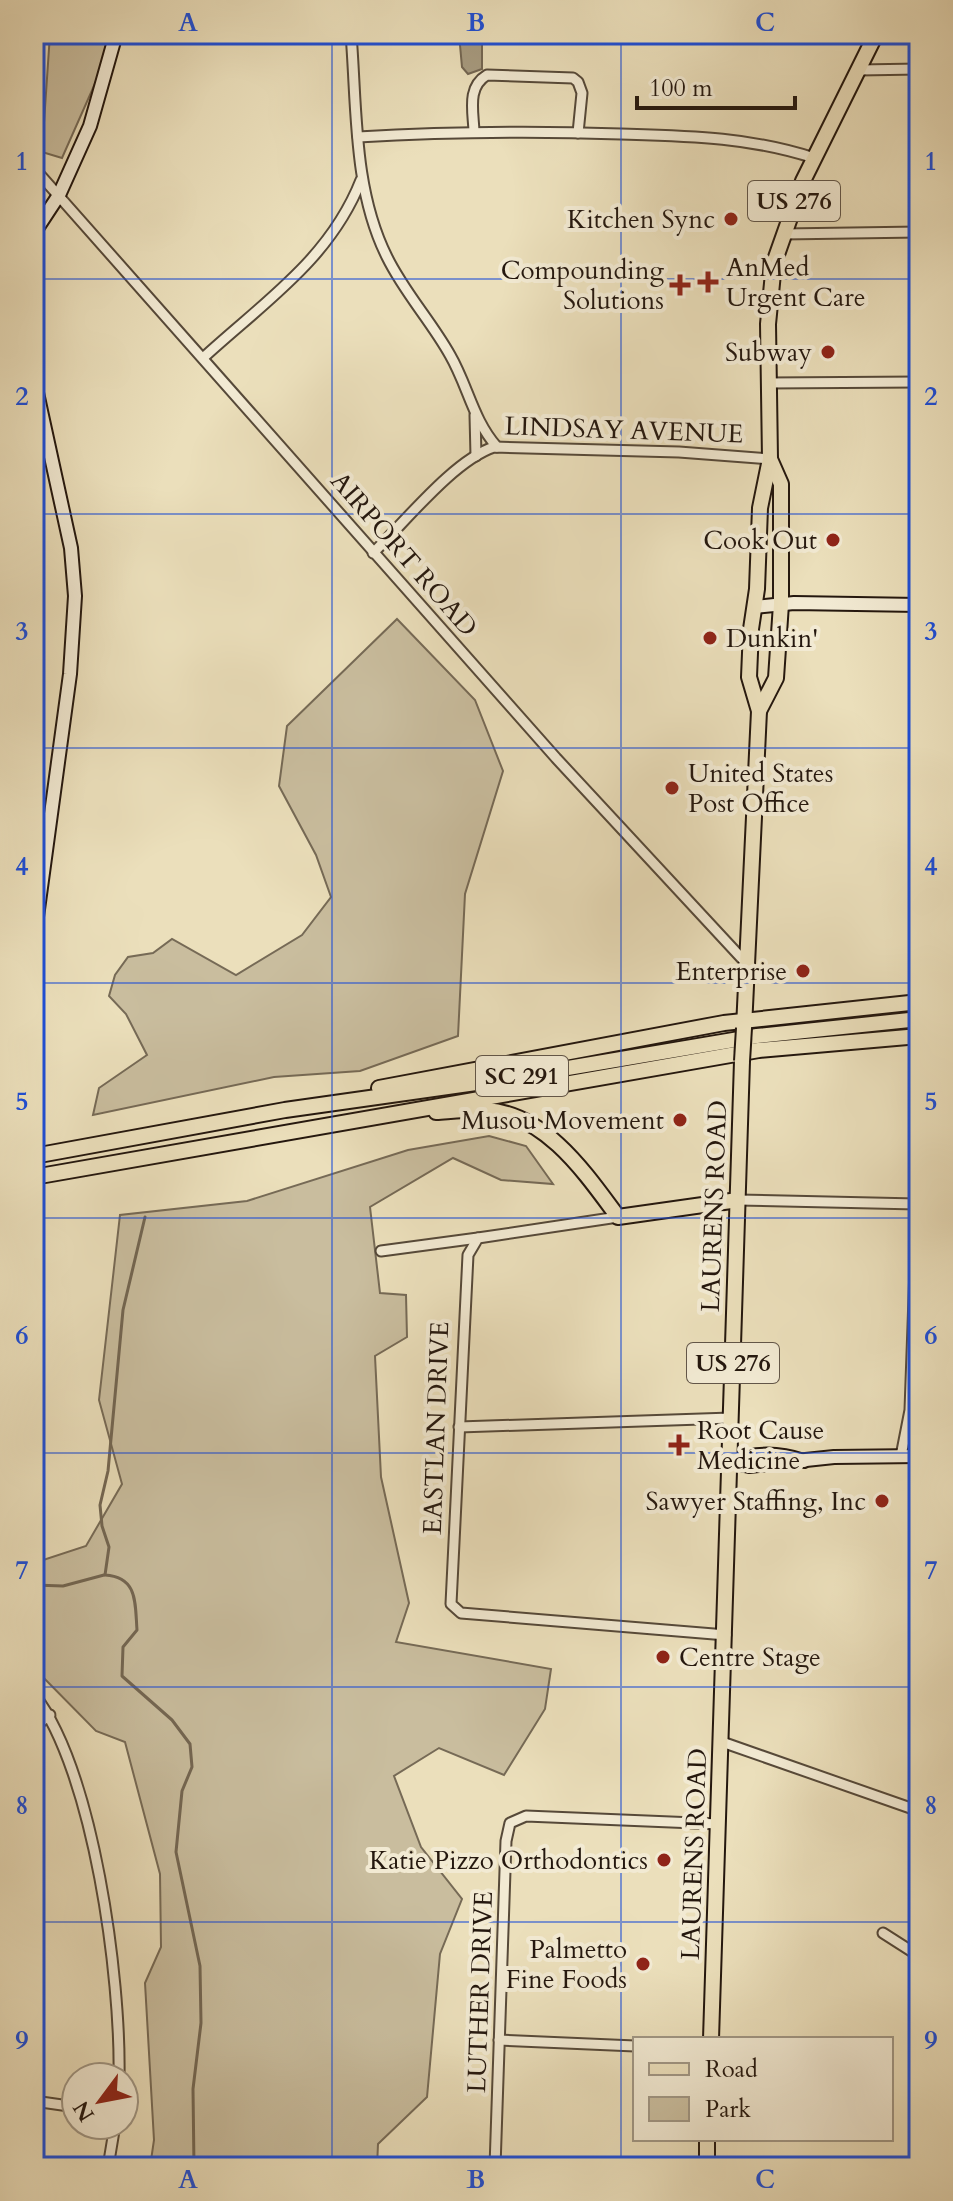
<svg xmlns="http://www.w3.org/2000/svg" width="953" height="2201" viewBox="0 0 953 2201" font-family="Cardo,serif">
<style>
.green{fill:#c9bd9e;stroke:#766a56;stroke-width:2}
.water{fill:#a79b80;stroke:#736652;stroke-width:2}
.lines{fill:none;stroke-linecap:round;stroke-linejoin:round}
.stream{stroke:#736652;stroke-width:3}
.street-casing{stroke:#564939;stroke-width:13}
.secondary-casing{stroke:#24170e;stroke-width:16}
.primary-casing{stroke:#24170e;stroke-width:18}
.street{stroke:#f2ead3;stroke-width:9}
.secondary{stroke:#f2ead3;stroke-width:12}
.primary{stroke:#ebdfbb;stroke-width:14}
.primary-bridge-casing{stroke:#24170e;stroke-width:18;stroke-linecap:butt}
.primary-bridge{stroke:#ebdfbb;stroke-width:14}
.grid{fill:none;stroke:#1d4ed8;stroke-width:2;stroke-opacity:0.55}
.poi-dot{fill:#8f2418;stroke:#f2ead3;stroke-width:3}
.labels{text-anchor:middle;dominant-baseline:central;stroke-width:8;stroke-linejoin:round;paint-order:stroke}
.shield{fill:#f2ead3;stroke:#625649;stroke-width:2}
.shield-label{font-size:24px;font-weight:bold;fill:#24170e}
.poi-label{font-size:26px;fill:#24170e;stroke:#f2ead3;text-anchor:end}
.street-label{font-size:26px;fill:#24170e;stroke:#f2ead3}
.neatline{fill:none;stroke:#1d4ed8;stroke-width:3}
.grid-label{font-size:26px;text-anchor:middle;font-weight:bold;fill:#1d4ed8}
</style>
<rect width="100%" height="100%" fill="#ebdfbb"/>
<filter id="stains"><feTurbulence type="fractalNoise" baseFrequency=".0025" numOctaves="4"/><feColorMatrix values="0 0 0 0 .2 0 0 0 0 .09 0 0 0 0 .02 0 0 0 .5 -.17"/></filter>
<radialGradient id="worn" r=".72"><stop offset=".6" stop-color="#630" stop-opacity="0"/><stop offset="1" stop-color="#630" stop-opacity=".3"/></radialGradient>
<g class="green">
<polygon points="50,34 117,34 62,158 42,152"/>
<polygon points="397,619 475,700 503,771 465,894 458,1036 360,1071 274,1077 93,1115 99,1088 147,1055 126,1014 109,996 115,975 128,957 153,953 172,939 236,975 302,935 331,897 316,855 279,786 287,726"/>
<polygon points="489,1136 526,1146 553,1184 501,1180 453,1158 370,1207 380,1293 406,1295 407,1337 375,1356 381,1477 409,1603 396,1642 551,1669 545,1709 504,1775 439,1748 394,1776 421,1847 462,1899 440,1954 427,2097 378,2144 377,2167 150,2167 154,2140 145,1983 161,1947 160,1874 125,1742 96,1731 34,1668 34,1563 86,1546 122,1484 99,1400 120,1215 247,1201 408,1150"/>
</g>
<polygon class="water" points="459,34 482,34 482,69 468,74 462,67"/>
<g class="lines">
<g class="stream">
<path d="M145,1217l-22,93 -15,161 -8,34 2,21 7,21 -4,28c33,2 30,28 32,55l-14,17 -1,29 50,44 18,24 2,23 -10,24 -6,61 24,114 1,57 -8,66 1,78"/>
<polyline points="34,1585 63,1586 104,1575"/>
</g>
<g class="street-casing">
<g id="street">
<path d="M351,34c6,74 2,155 36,223 17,35 44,64 63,98 18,31 23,65 47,92"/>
<polyline points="859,70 919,69"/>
<path d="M474,131c-1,-21 -7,-44 13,-56l86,3 5,4 4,11 -4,40"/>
<path d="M358,137c88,-5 175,-6 263,-3 67,2 129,3 193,24"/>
<polyline points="34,168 556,758 747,964"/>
<polyline points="783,234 919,232"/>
<path d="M203,358c61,-56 127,-99 158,-178"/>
<polyline points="767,383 919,382"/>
<polyline points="475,415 476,456"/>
<polyline points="34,429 42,418"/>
<path d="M373,553c32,-31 81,-93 121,-106l185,5 91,7"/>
<polyline points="738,1200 917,1204"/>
<polyline points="618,1217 478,1238 468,1255 451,1604 461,1613 726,1635"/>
<polyline points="381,1251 478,1238"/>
<polyline points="459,1427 731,1418"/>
<polyline points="901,1456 910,1410 919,1156"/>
<path d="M34,1694c60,78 87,284 85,383"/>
<polyline points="34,1727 50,1715"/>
<polyline points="722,1742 919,1811"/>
<polyline points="917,1810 919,1787"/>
<polyline points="883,1933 919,1956"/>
<polyline points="499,2040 635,2046"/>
<polyline points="34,2101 76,2107"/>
<polyline points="108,2167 115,2125"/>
<polyline points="495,2167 506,1841 510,1823 526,1816 719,1824"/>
</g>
</g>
<g class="secondary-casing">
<g id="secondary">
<polyline points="34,233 59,195 90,126 116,34"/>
<polyline points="34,379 71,548 75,596 70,674 34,939"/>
<polyline points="755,607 794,603 919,605"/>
<path d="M733,1461c23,-9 47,-8 71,0"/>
<polyline points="731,1462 749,1466 834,1457 919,1456"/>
</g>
</g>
<g class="primary-casing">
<g id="primary">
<polyline points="759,711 776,678 781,604 781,484 770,459"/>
<polyline points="744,1028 759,711 749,677 751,629 757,589 760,508 770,459 768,324 774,263 803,181 876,34"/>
<polyline points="379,1088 724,1023 919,1002"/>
<path d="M436,1112c16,-1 34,-3 50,-2 60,4 100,64 132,107l120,-17"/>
<polyline points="34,1156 285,1110 497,1080 757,1036 919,1019"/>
<polyline points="34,1177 759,1050 919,1036"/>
<polyline points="711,2039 742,1061"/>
<polyline points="707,2167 707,2139"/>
</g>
</g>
<use href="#street" class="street"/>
<use href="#secondary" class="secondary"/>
<use href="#primary" class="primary"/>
<g class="primary-bridge-casing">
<polyline id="primary-bridge" points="742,1061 744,1028"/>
</g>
<use href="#primary-bridge" class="primary-bridge"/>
</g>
<path class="grid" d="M332,34v2133M621,34v2133M34,279h885M34,514h885M34,748h885M34,983h885M34,1218h885M34,1453h885M34,1687h885M34,1922h885"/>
<g class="poi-dot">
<circle cx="731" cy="219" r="8"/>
<path d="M704 270h8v8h8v8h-8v8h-8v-8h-8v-8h8z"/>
<path d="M676 273h8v8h8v8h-8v8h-8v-8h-8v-8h8z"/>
<circle cx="828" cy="352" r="8"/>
<circle cx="833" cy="540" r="8"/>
<circle cx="710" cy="638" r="8"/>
<circle cx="672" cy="788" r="8"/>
<circle cx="803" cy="971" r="8"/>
<circle cx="680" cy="1120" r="8"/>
<path d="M675 1433h8v8h8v8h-8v8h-8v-8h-8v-8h8z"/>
<circle cx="882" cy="1501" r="8"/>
<circle cx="663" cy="1657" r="8"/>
<circle cx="664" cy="1860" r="8"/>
<circle cx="643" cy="1964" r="8"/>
</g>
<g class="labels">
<g class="shield">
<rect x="748" y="181" width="92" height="40" rx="6"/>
<rect x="476" y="1056" width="92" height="40" rx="6"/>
<rect x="687" y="1343" width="92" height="40" rx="6"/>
</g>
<g class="shield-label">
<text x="794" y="201">US 276</text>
<text x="522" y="1076">SC 291</text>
<text x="733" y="1363">US 276</text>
</g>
<g class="poi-label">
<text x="715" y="219">Kitchen Sync</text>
<text x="726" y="267" text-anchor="start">AnMed<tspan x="726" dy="30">Urgent Care</tspan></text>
<text x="664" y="270">Compounding<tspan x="664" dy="30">Solutions</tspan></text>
<text x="812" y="352">Subway</text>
<text x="817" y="540">Cook Out</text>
<text x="726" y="638" text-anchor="start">Dunkin'</text>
<text x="688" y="773" text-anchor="start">United States<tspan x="688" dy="30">Post Office</tspan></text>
<text x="787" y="971">Enterprise</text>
<text x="664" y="1120">Musou Movement</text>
<text x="697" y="1430" text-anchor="start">Root Cause<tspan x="697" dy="30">Medicine</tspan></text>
<text x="866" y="1501">Sawyer Staffing, Inc</text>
<text x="679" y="1657" text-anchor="start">Centre Stage</text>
<text x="648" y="1860">Katie Pizzo Orthodontics</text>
<text x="627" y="1949">Palmetto<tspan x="627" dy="30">Fine Foods</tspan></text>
</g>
<g class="street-label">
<text transform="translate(624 430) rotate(2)">LINDSAY AVENUE</text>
<text transform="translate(404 554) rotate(49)">AIRPORT ROAD</text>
<text transform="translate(714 1206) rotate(-88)">LAURENS ROAD</text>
<text transform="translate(436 1428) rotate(-88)">EASTLAN DRIVE</text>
<text transform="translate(694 1854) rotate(-88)">LAURENS ROAD</text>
<text transform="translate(480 1992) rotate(-88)">LUTHER DRIVE</text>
</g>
</g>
<rect width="953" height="2201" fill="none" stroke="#ebdfbb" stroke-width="88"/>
<rect x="633" y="2037" width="260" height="104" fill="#f2ead3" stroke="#a09684" stroke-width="2"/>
<rect x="649" y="2063" width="40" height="12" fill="#ebdfbb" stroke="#a09684" stroke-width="2"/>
<text x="705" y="2077" font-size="24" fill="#24170e">Road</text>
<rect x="649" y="2097" width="40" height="24" fill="#c9bd9e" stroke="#a09684" stroke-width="2"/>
<text x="705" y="2117" font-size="24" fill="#24170e">Park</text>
<g transform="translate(100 2101) rotate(238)"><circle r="38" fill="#f2ead3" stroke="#a09684" stroke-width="2"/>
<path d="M0-6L14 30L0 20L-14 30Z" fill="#8f2418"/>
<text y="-12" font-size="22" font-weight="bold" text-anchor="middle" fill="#24170e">N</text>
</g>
<path d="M637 96v12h158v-12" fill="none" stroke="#24170e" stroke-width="4"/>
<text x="649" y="96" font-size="24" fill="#24170e" stroke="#f2ead3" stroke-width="6" paint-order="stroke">100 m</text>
<rect x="44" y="44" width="865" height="2113" class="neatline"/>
<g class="grid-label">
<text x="188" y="31">A</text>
<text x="476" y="31">B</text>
<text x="765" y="31">C</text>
<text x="22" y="170">1</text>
<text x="931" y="170">1</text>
<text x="22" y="405">2</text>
<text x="931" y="405">2</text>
<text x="22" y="640">3</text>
<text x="931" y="640">3</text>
<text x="22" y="875">4</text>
<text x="931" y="875">4</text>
<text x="22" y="1110">5</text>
<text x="931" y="1110">5</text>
<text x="22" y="1344">6</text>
<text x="931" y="1344">6</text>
<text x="22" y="1579">7</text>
<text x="931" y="1579">7</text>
<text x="22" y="1814">8</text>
<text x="931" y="1814">8</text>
<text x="22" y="2049">9</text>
<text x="931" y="2049">9</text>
<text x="188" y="2188">A</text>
<text x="476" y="2188">B</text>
<text x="765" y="2188">C</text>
</g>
<rect width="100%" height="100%" filter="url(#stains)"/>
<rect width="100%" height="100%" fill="url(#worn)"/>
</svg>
